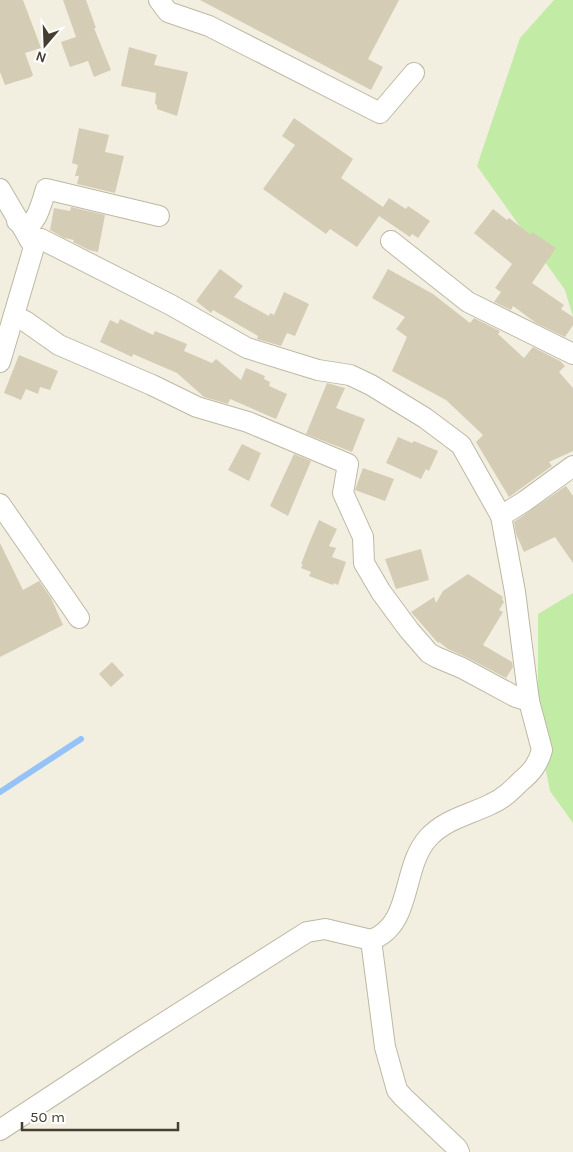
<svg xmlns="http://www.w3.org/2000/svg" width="573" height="1152" viewBox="0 0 573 1152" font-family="Karla,sans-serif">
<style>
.green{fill:#c2eba5}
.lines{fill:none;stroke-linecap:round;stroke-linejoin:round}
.stream{stroke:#95c3f7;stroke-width:6}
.building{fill:#d4ccb5}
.minor-casing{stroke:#beb8a3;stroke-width:22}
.minor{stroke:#fff;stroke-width:20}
</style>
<rect width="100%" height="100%" fill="#f2efe1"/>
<g class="green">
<polygon points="554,0 573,0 573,317 565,290 477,166 520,38"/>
<polygon points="573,593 573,823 550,791 538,732 538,614"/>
</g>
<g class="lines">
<polyline class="stream" points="0,792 81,739"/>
</g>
<g class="building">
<polygon points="0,0 23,0 41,48 25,53 33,75 31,77 5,85 0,72"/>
<polygon points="63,0 86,0 96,28 94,28 111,70 94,77 88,61 70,67 61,42 76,37"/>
<polygon points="200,0 399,0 368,59 383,67 371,90"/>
<polygon points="129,47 157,55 154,65 188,72 177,116 157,109 157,105 155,104 156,93 121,86"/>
<polygon points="294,118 353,159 341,178 383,207 389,198 406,209 408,206 430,221 418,238 412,234 410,237 379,216 357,247 330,229 326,234 263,189 295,145 282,136"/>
<polygon points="79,128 109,135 105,152 124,156 115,193 77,184 79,176 75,176 78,165 72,163"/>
<polygon points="71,207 105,215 98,252 89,250 73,242 74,240 64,238 50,230 54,208 70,211"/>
<polygon points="493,209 507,220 509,218 531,235 532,232 556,248 532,283 564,305 561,309 573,317 573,325 565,337 536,323 513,306 511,310 494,302 501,292 495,288 512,264 474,233"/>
<polygon points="220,269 243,286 234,297 269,316 270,313 274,315 284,292 309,304 295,336 287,333 281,346 257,339 258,336 213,310 211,313 196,301"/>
<polygon points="388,269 433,294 470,323 474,318 500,331 498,334 524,358 533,347 560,361 565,366 559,372 573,388 573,451 549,462 552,466 509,497 476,442 483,435 446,400 392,371 407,337 396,329 405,317 372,298"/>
<polygon points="120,319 153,335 155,331 187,344 184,351 212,363 216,359 241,380 246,368 265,376 264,379 270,382 269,386 287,394 276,419 230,399 228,404 204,397 177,373 133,354 132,357 100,342 110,320 118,324"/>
<polygon points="19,355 58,371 50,390 40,387 38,394 26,389 21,400 4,393"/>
<polygon points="327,383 345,388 336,408 365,419 352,452 306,434"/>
<polygon points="398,437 412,443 414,441 438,451 429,471 426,469 421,479 386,463"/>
<polygon points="242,444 261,453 249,481 228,470"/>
<polygon points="294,454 311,461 288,516 270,506"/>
<polygon points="363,468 394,479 385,501 355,490"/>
<polygon points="566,486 573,496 573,563 555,537 524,552 516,534 514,522"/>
<polygon points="319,520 337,529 329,546 336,548 332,557 346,562 338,585 334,583 333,585 309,576 311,572 301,568 303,564 301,564 310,541"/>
<polygon points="0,543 23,590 39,581 51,598 63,625 0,657"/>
<polygon points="421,549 429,580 396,589 385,559"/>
<polygon points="468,574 503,597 502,599 504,602 499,610 503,612 483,645 512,662 513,667 506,678 468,658 448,649 439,642 438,643 411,612 434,597 436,603 443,591"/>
<polygon points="112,662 124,675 111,687 99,674"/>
</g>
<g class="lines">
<g class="minor-casing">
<g id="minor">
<polyline points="159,0 168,12 209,26 380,113 414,73"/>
<polyline points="0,189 34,247 0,362"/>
<path d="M17,221c2,1 4,4 7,4 12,4 19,-27 22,-36l113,27"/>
<path d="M29,239h12l130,66 76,43 71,22 32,5 21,10 54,33 36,27 40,71 14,76 14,109 13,49c-4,14 -10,22 -21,31 -9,9 -18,18 -30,23 -22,11 -46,15 -63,34 -27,30 -15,87 -57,102"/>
<polyline points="391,241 468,302 573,354"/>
<polyline points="14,316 25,321 59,345 152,385 197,407 248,422 348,464 343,493 363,537 364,563 381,592 409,630 429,653 436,657 462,668 516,697 529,701"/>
<polyline points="0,504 79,618"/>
<polyline points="501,516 525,501 573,466"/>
<polyline points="0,1130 129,1045 307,932 325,929 371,940 385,1047 397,1090 403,1097 457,1148 459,1152"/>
</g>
</g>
<use href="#minor" class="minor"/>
</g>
<g transform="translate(45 45) rotate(199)" stroke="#ffffff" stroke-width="4" paint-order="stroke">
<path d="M0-4L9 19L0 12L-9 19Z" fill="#443f31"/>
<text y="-8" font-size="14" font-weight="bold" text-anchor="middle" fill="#443f31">N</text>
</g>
<path d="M22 1122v8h156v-8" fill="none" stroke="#443f31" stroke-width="2.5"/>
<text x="30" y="1122" font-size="15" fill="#443f31" stroke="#ffffff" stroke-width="4" paint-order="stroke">50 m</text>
</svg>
